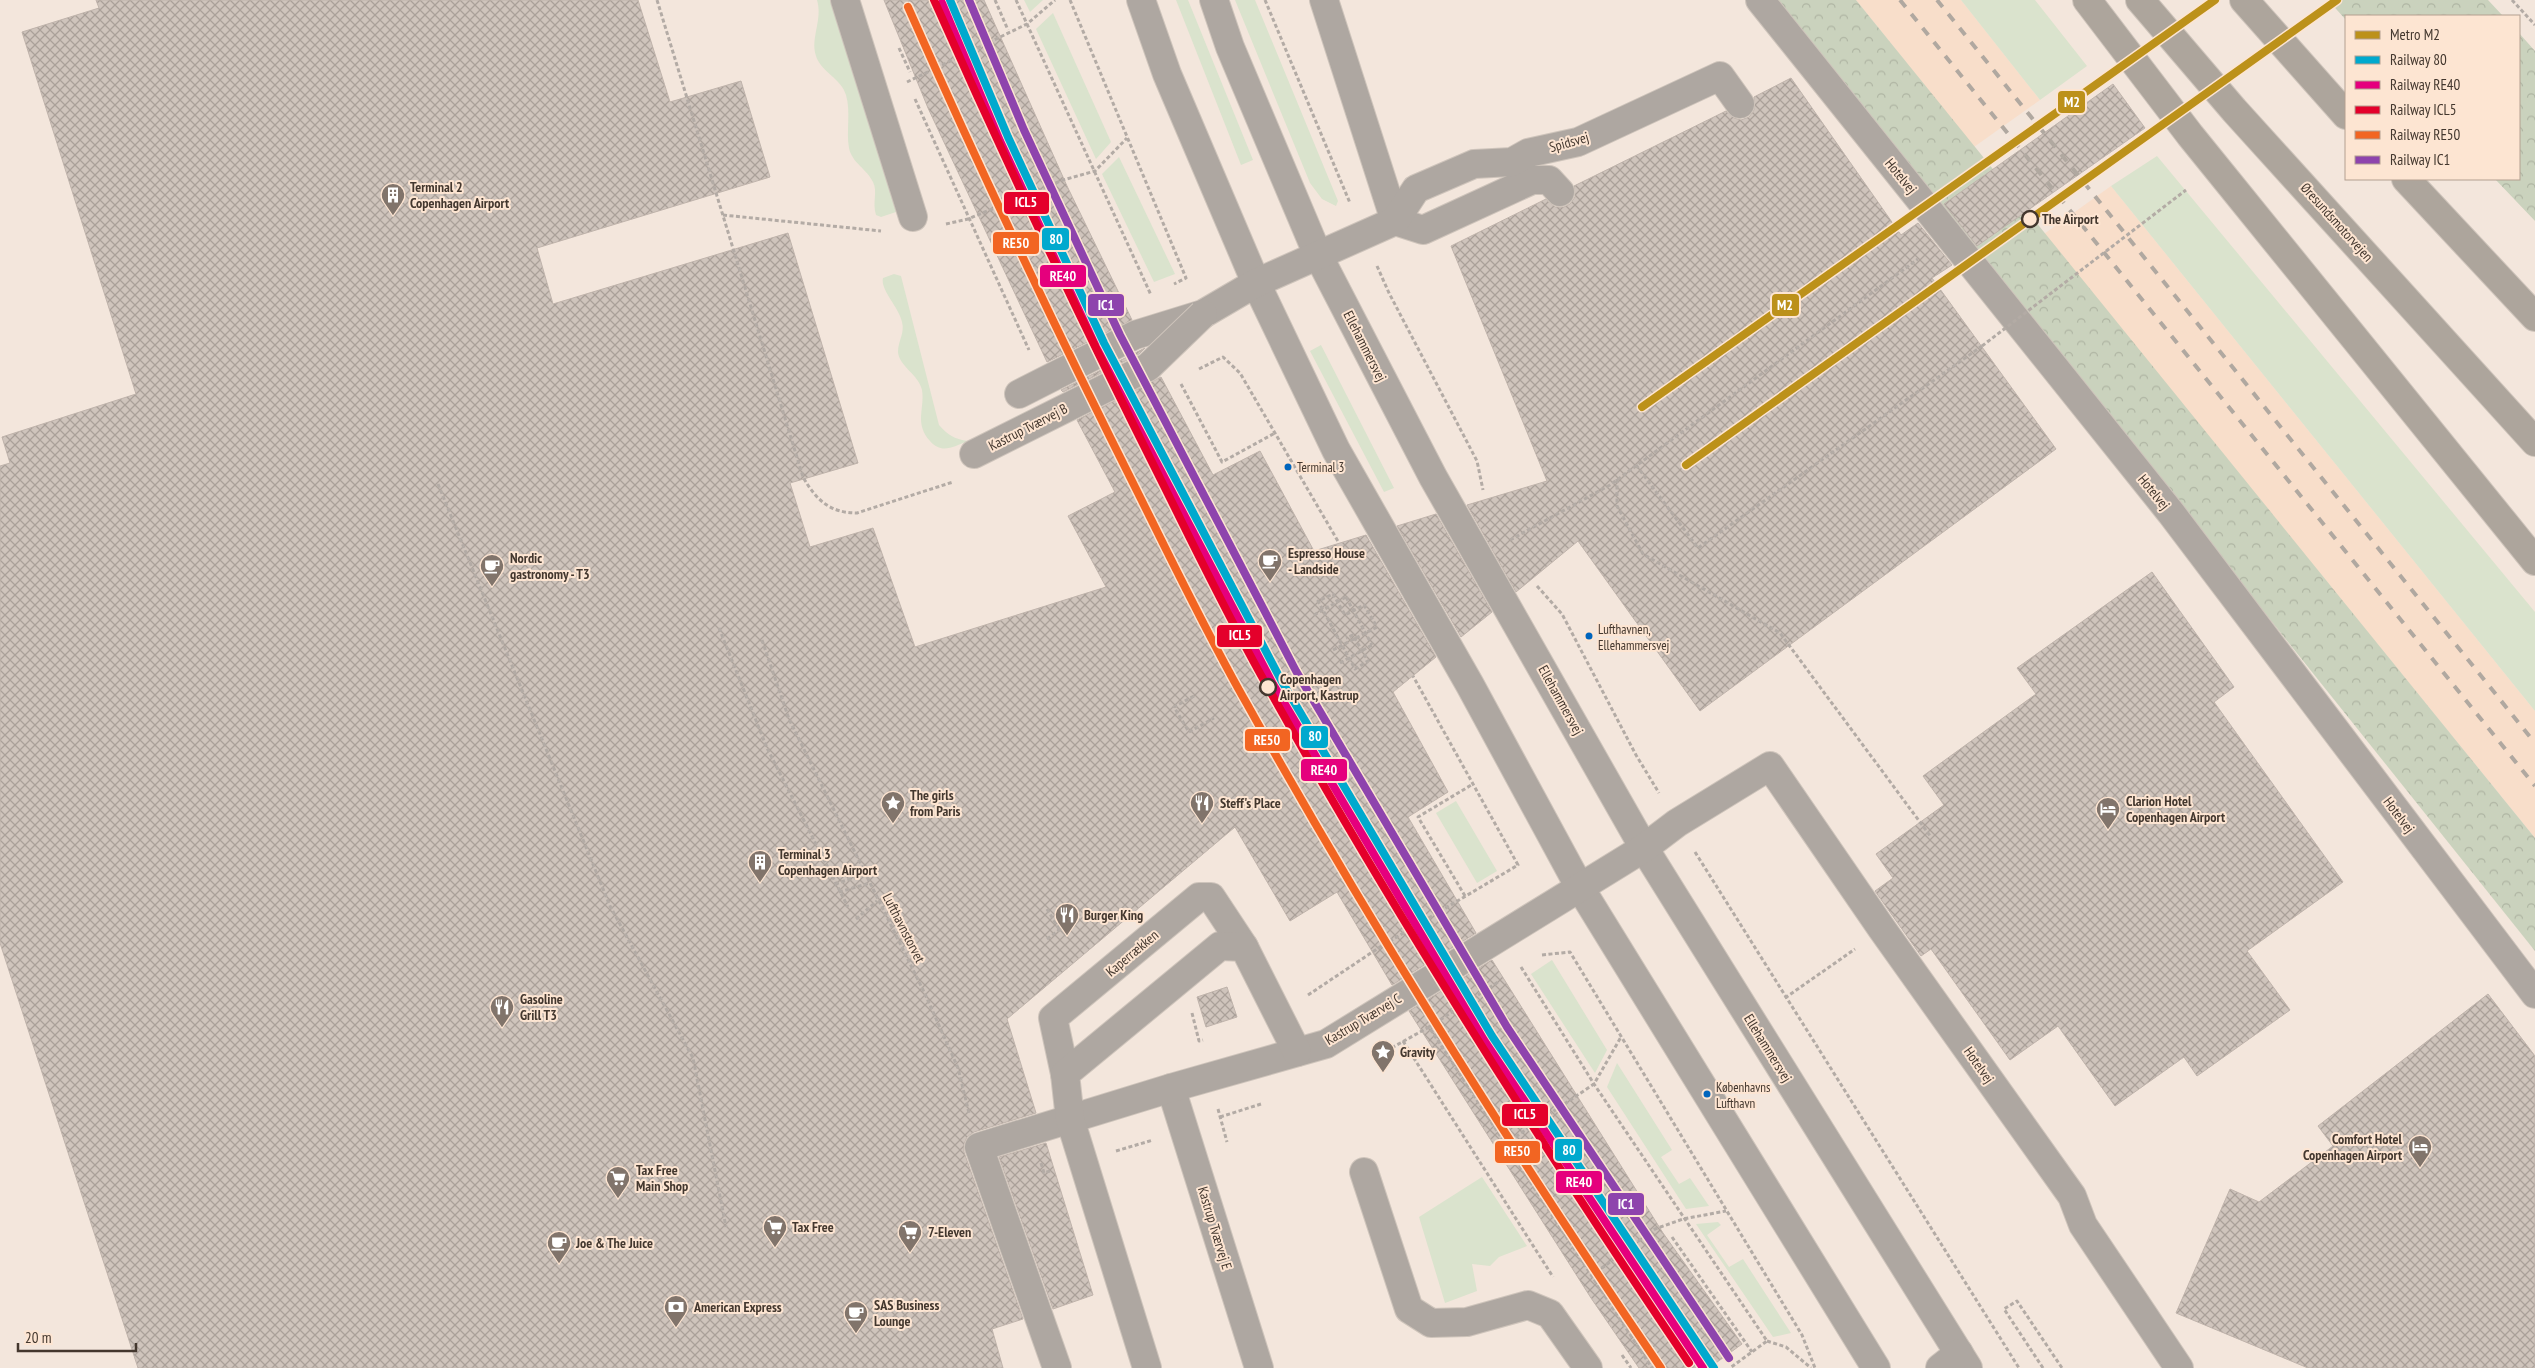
<svg xmlns="http://www.w3.org/2000/svg" width="2535" height="1368" viewBox="0 0 2535 1368" font-family="'PT Sans Narrow',sans-serif">
<style>
.built{fill:#f8deca}
.grass{fill:#dae3cd}
.forest{fill:url(#forest-crowns)}
.building{fill:url(#building-cross-hatch);stroke:#bfb3ab}
.lines{fill:none;stroke-linecap:round;stroke-linejoin:round}
.minor-casing{stroke:#cec4bb;stroke-width:30}
.highway-casing{stroke:#cec4bb;stroke-width:30}
.path{stroke:#b3aba5;stroke-width:3;stroke-dasharray:4 2.5;stroke-linecap:butt}
.minor{stroke:#aea7a1;stroke-width:28}
.highway{stroke:#ada59c;stroke-width:28}
.rail{stroke:#b0a8a0;stroke-width:4;stroke-dasharray:9 9;stroke-linecap:butt}
.minor-bridge-casing{stroke:#cec4bb;stroke-width:30;stroke-linecap:butt}
.path-bridge{stroke:#b3aba5;stroke-width:3;stroke-dasharray:4 2.5;stroke-linecap:butt}
.minor-bridge{stroke:#aea7a1;stroke-width:28}
.rail-1-casing{stroke:#fde5d2;stroke-width:11}
.rail-2-casing{stroke:#fde5d2;stroke-width:11}
.rail-3-casing{stroke:#fde5d2;stroke-width:11}
.rail-4-casing{stroke:#fde5d2;stroke-width:11}
.rail-5-casing{stroke:#fde5d2;stroke-width:11}
.rail-1{stroke:#00a9ce;stroke-width:8}
.rail-2{stroke:#e5007d;stroke-width:8}
.rail-3{stroke:#e4002b;stroke-width:8}
.rail-4{stroke:#f26522;stroke-width:8}
.rail-5{stroke:#8e44ad;stroke-width:8}
.metro-1-casing{stroke:#fde5d2;stroke-width:11}
.metro-1{stroke:#bc911a;stroke-width:8}
.stop-dot{fill:#fde5d2;stroke:#43372e;stroke-width:2.5}
.bus-dot{fill:#0065bd;stroke:#fde5d2;stroke-width:2}
.labels{text-anchor:middle;dominant-baseline:central;stroke-width:4;stroke-linejoin:round;paint-order:stroke}
.bus-label{font-size:13px;fill:#43372e;stroke:#fde5d2;text-anchor:start}
.street-label{font-size:14px;fill:#43372e;stroke:#fde5d2}
.poi-label{font-size:14px;font-weight:bold;fill:#43372e;stroke:#fde5d2;text-anchor:start}
.stop-label{font-size:14px;font-weight:bold;fill:#43372e;stroke:#fde5d2;text-anchor:start}
.line-badge{stroke:#fde5d2;stroke-width:2}
.badge-label{font-size:14px;text-anchor:middle;font-weight:bold;fill:#fff}
</style>
<defs>
<pattern id="forest-crowns" width="20" height="18" patternUnits="userSpaceOnUse" patternTransform="scale(1.25)"><rect width="20" height="18" fill="#cad2bd"/><path d="M2 6a3 3 0 1 1 6 0M12 15a3 3 0 1 1 6 0" fill="none" stroke="#afb5a3"/></pattern>
<pattern id="building-cross-hatch" width="8" height="8" patternUnits="userSpaceOnUse" patternTransform="scale(1.25)"><rect width="8" height="8" fill="#cfc4bc"/><path d="M0 0l8 8M0 8l8-8" fill="none" stroke="#aaa099"/></pattern>
</defs>
<rect width="100%" height="100%" fill="#f3e6dc"/>
<g class="built">
<polygon points="1856,0 1961,0 2040,100 1974,147"/>
<polygon points="2111,186 2535,711 2535,838 2044,234"/>
</g>
<g class="grass">
<path d="M817,0h17l62,212 -15,5 -5,-2c-4,-13 2,-23 -3,-33 -6,-13 -21,-19 -24,-34 -3,-17 2,-36 -3,-53 -5,-17 -25,-23 -30,-39 -6,-18 7,-36 1,-56z"/>
<polygon points="1024,0 1043,0 1030,12"/>
<polygon points="1176,0 1188,0 1253,160 1241,165"/>
<polygon points="1235,0 1255,0 1338,201 1336,206 1322,199 1310,183"/>
<polygon points="1961,0 2035,0 2087,66 2040,100"/>
<polygon points="1053,13 1111,142 1096,159 1036,29"/>
<polygon points="2157,156 2535,612 2535,711 2111,186"/>
<polygon points="1119,157 1175,274 1154,282 1102,174"/>
<path d="M894,274l7,2 38,149c9,10 15,14 29,16 -14,5 -26,14 -38,0 -16,-18 -5,-32 -8,-51 -3,-15 -23,-24 -24,-38 0,-11 7,-19 4,-30 -3,-15 -22,-32 -19,-44z"/>
<polygon points="1321,345 1394,488 1384,492 1310,351"/>
<polygon points="1456,801 1497,871 1477,883 1436,813"/>
<polygon points="1552,960 1607,1050 1595,1073 1531,974"/>
<polygon points="1617,1063 1672,1150 1661,1157 1679,1184 1690,1178 1709,1206 1686,1209 1607,1087"/>
<polygon points="1482,1177 1527,1246 1499,1257 1490,1266 1472,1264 1477,1291 1445,1303 1419,1217"/>
<polygon points="1718,1222 1721,1225 1707,1235 1729,1267 1743,1259 1791,1333 1773,1337 1696,1224"/>
</g>
<g class="forest">
<polygon points="1775,0 1856,0 2535,838 2535,951"/>
<polygon points="2328,0 2488,0 2503,16 2346,16 2346,20"/>
<polygon points="2519,33 2535,51 2535,221 2495,179 2519,179"/>
</g>
<g class="building">
<polygon points="96,0 638,0 670,102 741,81 770,177 537,248 553,304 788,233 858,463 790,483 810,547 873,528 915,647 1106,587 1068,516 1115,492 1077,420 1161,377 1213,475 1260,451 1314,551 1366,535 1436,657 1393,692 1448,792 1408,817 1476,933 1392,985 1337,892 1290,921 1235,827 1007,1019 1036,1113 974,1132 967,1137 964,1144 964,1152 1023,1319 992,1329 1003,1368 138,1368 0,943 0,466 10,463 2,437 136,394 22,32 99,8"/>
<polygon points="884,0 984,0 1067,186 1132,320 1047,362 928,108"/>
<polygon points="1791,78 1901,235 1918,223 1952,265 1932,278 2056,449 1700,711 1578,541 1516,592 1467,505 1547,481 1451,246 1546,199 1555,207 1564,207 1570,204 1575,197 1574,186 1726,111 1734,118 1741,120 1749,117 1754,110 1754,97"/>
<polygon points="2113,84 2145,128 1977,246 1944,204"/>
<polygon points="1145,348 1139,354 1063,392 1061,390"/>
<polygon points="1436,514 1492,612 1461,637 1397,526"/>
<polygon points="2152,572 2234,687 2214,702 2343,882 2247,951 2290,1010 2197,1076 2184,1057 2115,1106 2058,1026 2010,1060 1931,949 1921,956 1875,891 1893,878 1876,854 1944,805 1923,776 2036,694 2017,668"/>
<polygon points="1492,960 1663,1233 1742,1344 1709,1368 1639,1368 1591,1298 1409,1011"/>
<polygon points="1227,987 1237,1017 1206,1027 1197,997"/>
<polygon points="2488,994 2535,1056 2535,1368 2308,1368 2176,1313 2230,1189 2259,1202 2333,1146 2318,1126"/>
<polygon points="1046,1143 1093,1295 1053,1309 999,1157"/>
</g>
<g class="lines">
<g class="minor-casing">
<g id="minor">
<polyline points="845,0 913,217"/>
<polyline points="1141,0 1167,74 1256,283 1336,450 1470,685 1579,886 1876,1368"/>
<polyline points="1214,0 1230,47 1317,253 1433,477 1644,848 1968,1368"/>
<polyline points="1324,0 1395,221"/>
<polyline points="1760,0 2171,513 2535,994"/>
<polyline points="1395,221 1423,230 1532,180 1549,180 1560,192"/>
<polyline points="1019,394 1135,335 1203,314 1256,283 1395,221 1416,189 1474,164 1512,162 1528,153 1578,142 1720,76 1740,104"/>
<polyline points="974,454 1138,372"/>
<polyline points="1065,1074 1053,1018 1199,897 1211,897 1244,947"/>
<polyline points="1171,1088 1259,1368"/>
<polyline points="1364,1172 1409,1309 1431,1323 1467,1322 1528,1305 1550,1314 1588,1368"/>
<polyline points="1057,1368 979,1147 1171,1088 1326,1044 1644,848 1677,823 1770,766 1882,929 2072,1196 2083,1225 2179,1368"/>
<polyline points="1147,1368 1070,1119 1065,1074 1220,946 1244,947 1297,1052"/>
<polyline points="1940,1368 1959,1353"/>
</g>
</g>
<g class="highway-casing">
<g id="highway">
<polyline points="2087,0 2190,135 2535,561"/>
<polyline points="2140,0 2234,110 2535,442"/>
<polyline points="2244,0 2346,115"/>
<polyline points="2406,179 2535,317"/>
</g>
</g>
<g class="path">
<path d="M657,0l146,477c13,23 27,36 54,36l96,-31"/>
<polyline points="995,0 1008,30"/>
<polyline points="1016,0 1151,295"/>
<polyline points="1070,0 1186,278 1174,284"/>
<polyline points="1265,0 1350,203"/>
<polyline points="2512,0 2535,25"/>
<polyline points="899,48 910,72"/>
<polyline points="907,82 1027,24 1055,0"/>
<polyline points="915,99 1029,350"/>
<polyline points="723,215 881,231"/>
<polyline points="946,224 968,219 1063,180 1095,171 1127,138"/>
<polyline points="1377,266 1389,293 1477,461 1483,490"/>
<polyline points="1199,369 1223,357 1240,373 1339,543"/>
<polyline points="1181,384 1222,462 1275,433"/>
<polyline points="1636,465 1698,548 1982,346"/>
<polyline points="1617,479 1617,506 1643,554 1780,633 1931,837"/>
<polyline points="438,484 610,906 693,1058 726,1227"/>
<polyline points="1510,540 1610,485 1918,259"/>
<polyline points="1537,586 1562,614 1636,755 1659,793"/>
<polyline points="1314,615 1346,597"/>
<polyline points="719,628 767,748 848,907"/>
<polyline points="762,640 789,719 925,994 958,1068 969,1113"/>
<polyline points="1333,650 1377,627 1364,605 1345,615 1333,594 1318,601 1355,669 1368,661 1353,635 1346,638"/>
<polyline points="1340,663 1372,645"/>
<polyline points="1194,696 1174,707 1189,732 1214,718"/>
<polyline points="1695,852 2019,1368"/>
<polyline points="835,884 866,874"/>
<polyline points="839,892 870,883"/>
<polyline points="1465,896 1418,817 1473,784"/>
<polyline points="1047,909 1059,929"/>
<polyline points="856,919 877,901"/>
<polyline points="1047,939 1080,914"/>
<polyline points="1542,955 1570,952 1802,1335 1815,1368"/>
<polyline points="1521,967 1594,1084 1767,1341 1730,1368"/>
<polyline points="1308,995 1380,947 1518,865 1413,676"/>
<polyline points="1785,998 1855,949"/>
<polyline points="1192,1013 1199,1041 1203,1040"/>
<polyline points="1429,1027 1498,982"/>
<polyline points="1403,1041 1553,1277"/>
<polyline points="1386,1051 1429,1027 1652,1368"/>
<polyline points="1218,1109 1227,1142"/>
<polyline points="1220,1117 1261,1104"/>
<polyline points="1505,1144 1594,1084 1621,1037"/>
<polyline points="1116,1151 1153,1140"/>
<polyline points="1041,1163 1044,1173 1050,1171"/>
<polyline points="1672,1237 1752,1352"/>
<polyline points="1591,1276 1655,1229 1683,1219 1726,1211"/>
<polyline points="1767,1341 1786,1347 1811,1368"/>
<polyline points="1622,1355 1631,1368"/>
<polyline points="2043,1368 2004,1309 2017,1301 2062,1368"/>
</g>
<use href="#minor" class="minor"/>
<use href="#highway" class="highway"/>
<g class="rail">
<polyline points="1900,0 2535,786"/>
<polyline points="1937,0 2535,743"/>
</g>
<g class="minor-bridge-casing">
<polyline id="minor-bridge" points="1138,372 1148,367 1203,314"/>
</g>
<g class="path-bridge">
<polyline points="1982,346 2186,190"/>
<polyline points="1346,597 1372,645"/>
</g>
<use href="#minor-bridge" class="minor-bridge"/>
<g class="rail-1-casing">
<polyline id="rail-1" points="950,0 1008,137 1104,343 1281,680 1492,1036 1714,1368"/>
</g>
<g class="rail-2-casing">
<polyline id="rail-2" points="942,3 1000,141 1096,347 1273,684 1484,1040 1703,1368"/>
</g>
<g class="rail-3-casing">
<path id="rail-3" d="M934,0c72,162 148,323 228,482 35,70 69,141 108,209 129,231 271,453 419,672"/>
</g>
<g class="rail-4-casing">
<path id="rail-4" d="M908,7c73,165 150,327 231,488 35,70 69,141 108,209 127,228 267,448 414,664"/>
</g>
<g class="rail-5-casing">
<polyline id="rail-5" points="969,0 1024,130 1120,335 1296,671 1507,1027 1729,1358"/>
</g>
<use href="#rail-1" class="rail-1"/>
<use href="#rail-2" class="rail-2"/>
<use href="#rail-3" class="rail-3"/>
<use href="#rail-4" class="rail-4"/>
<use href="#rail-5" class="rail-5"/>
<g class="metro-1-casing">
<g id="metro-1">
<polyline points="1642,407 2215,0"/>
<polyline points="1686,465 2337,0"/>
</g>
</g>
<use href="#metro-1" class="metro-1"/>
</g>
<defs>
<g id="building-pin" transform="scale(1.25)"><path d="M0 17L-7.5 6A9.5 9.5 0 1 1 7.5 6Z" fill="#81746b" stroke="#fde5d2"/><path d="M-4-6H4V6H1V3H-1V6H-4ZM-2.5-4.3h1.7v1.8h-1.7ZM.8-4.3h1.7v1.8H.8ZM-2.5-1h1.7V.8h-1.7ZM.8-1h1.7V.8H.8Z" fill="#fff"/></g>
<g id="cafe-pin" transform="scale(1.25)"><path d="M0 17L-7.5 6A9.5 9.5 0 1 1 7.5 6Z" fill="#81746b" stroke="#fde5d2"/><path d="M-5.5-4.5H6V0H3Q3 3.5 0 3.5H-2.5Q-5.5 3.5-5.5 0ZM3-3.2v2h1.7v-2ZM-6 4.5H4V6H-6Z" fill="#fff"/></g>
<g id="sight-pin" transform="scale(1.25)"><path d="M0 17L-7.5 6A9.5 9.5 0 1 1 7.5 6Z" fill="#81746b" stroke="#fde5d2"/><path d="M0-6L1.8-2.2L6-1.7L2.9 1.2L3.7 5.4L0 3.3L-3.7 5.4L-2.9 1.2L-6-1.7L-1.8-2.2Z" fill="#fff"/></g>
<g id="restaurant-pin" transform="scale(1.25)"><path d="M0 17L-7.5 6A9.5 9.5 0 1 1 7.5 6Z" fill="#81746b" stroke="#fde5d2"/><path d="M-5-6h1v4h1v-4h1v4h1v-4h1v5L-1.5 .5V6h-2V.5L-5-1ZM5-6V6H3V1.5H1.5Q1.5-4 5-6Z" fill="#fff"/></g>
<g id="hotel-pin" transform="scale(1.25)"><path d="M0 17L-7.5 6A9.5 9.5 0 1 1 7.5 6Z" fill="#81746b" stroke="#fde5d2"/><path d="M-6-4.5h1.5V1H6V5H4.5V3h-9V5H-6ZM-4 0a1.8 1.8 0 1 1 3.6 0ZM.5 0V-2.5h3Q6-2.5 6 0Z" fill="#fff"/></g>
<g id="supermarket-pin" transform="scale(1.25)"><path d="M0 17L-7.5 6A9.5 9.5 0 1 1 7.5 6Z" fill="#81746b" stroke="#fde5d2"/><path d="M-6-5.5h2.5l.6 2H6L4.5 2H-2.5L-4.4-4H-6ZM-1.5 3.2a1.3 1.3 0 1 0 .1 0ZM3 3.2a1.3 1.3 0 1 0 .1 0Z" fill="#fff"/></g>
<g id="bank-pin" transform="scale(1.25)"><path d="M0 17L-7.5 6A9.5 9.5 0 1 1 7.5 6Z" fill="#81746b" stroke="#fde5d2"/><path d="M-6-4H6V4H-6ZM0-2.3a2.3 2.3 0 1 0 0 4.6a2.3 2.3 0 1 0 0-4.6Z" fill="#fff"/></g>
</defs>
<g fill-rule="evenodd">
<use href="#building-pin" x="393" y="195"/>
<use href="#cafe-pin" x="1270" y="561"/>
<use href="#cafe-pin" x="492" y="566"/>
<use href="#sight-pin" x="893" y="803"/>
<use href="#restaurant-pin" x="1202" y="803"/>
<use href="#hotel-pin" x="2108" y="809"/>
<use href="#building-pin" x="760" y="862"/>
<use href="#restaurant-pin" x="1067" y="915"/>
<use href="#restaurant-pin" x="502" y="1007"/>
<use href="#sight-pin" x="1383" y="1052"/>
<use href="#hotel-pin" x="2420" y="1147"/>
<use href="#supermarket-pin" x="618" y="1178"/>
<use href="#supermarket-pin" x="775" y="1227"/>
<use href="#supermarket-pin" x="910" y="1232"/>
<use href="#cafe-pin" x="559" y="1243"/>
<use href="#bank-pin" x="676" y="1307"/>
<use href="#cafe-pin" x="856" y="1313"/>
</g>
<g class="stop-dot">
<circle cx="2030" cy="219" r="8"/>
<circle cx="1268" cy="687" r="8"/>
</g>
<g class="bus-dot">
<circle cx="1288" cy="467" r="4.5"/>
<circle cx="1589" cy="636" r="4.5"/>
<circle cx="1707" cy="1094" r="4.5"/>
</g>
<g class="labels">
<g class="bus-label">
<text x="1297" y="467">Terminal 3</text>
<text x="1598" y="629">Lufthavnen,<tspan x="1598" dy="16">Ellehammersvej</tspan></text>
<text x="1716" y="1087">Københavns<tspan x="1716" dy="16">Lufthavn</tspan></text>
</g>
<g class="street-label">
<text transform="translate(1569 142) rotate(-16)">Spidsvej</text>
<text transform="translate(1901 176) rotate(51)">Hotelvej</text>
<text transform="translate(2337 222) rotate(48)">Øresundsmotorvejen</text>
<text transform="translate(1365 346) rotate(63)">Ellehammersvej</text>
<text transform="translate(1028 427) rotate(-27)">Kastrup Tværvej B</text>
<text transform="translate(2154 492) rotate(51)">Hotelvej</text>
<text transform="translate(1561 700) rotate(61)">Ellehammersvej</text>
<text transform="translate(2399 815) rotate(53)">Hotelvej</text>
<text transform="translate(904 928) rotate(63)">Lufthavnstorvet</text>
<text transform="translate(1132 953) rotate(-40)">Kaperrækken</text>
<text transform="translate(1363 1019) rotate(-31)">Kastrup Tværvej C</text>
<text transform="translate(1768 1048) rotate(58)">Ellehammersvej</text>
<text transform="translate(1979 1065) rotate(55)">Hotelvej</text>
<text transform="translate(1215 1228) rotate(73)">Kastrup Tværvej E</text>
</g>
<g class="poi-label">
<text x="410" y="187">Terminal 2<tspan x="410" dy="16">Copenhagen Airport</tspan></text>
<text x="1288" y="553">Espresso House<tspan x="1288" dy="16">- Landside</tspan></text>
<text x="510" y="558">Nordic<tspan x="510" dy="16">gastronomy - T3</tspan></text>
<text x="910" y="795">The girls<tspan x="910" dy="16">from Paris</tspan></text>
<text x="2126" y="801">Clarion Hotel<tspan x="2126" dy="16">Copenhagen Airport</tspan></text>
<text x="1220" y="803">Steff's Place</text>
<text x="778" y="854">Terminal 3<tspan x="778" dy="16">Copenhagen Airport</tspan></text>
<text x="1084" y="915">Burger King</text>
<text x="520" y="999">Gasoline<tspan x="520" dy="16">Grill T3</tspan></text>
<text x="1400" y="1052">Gravity</text>
<text x="2402" y="1139" text-anchor="end">Comfort Hotel<tspan x="2402" dy="16">Copenhagen Airport</tspan></text>
<text x="636" y="1170">Tax Free<tspan x="636" dy="16">Main Shop</tspan></text>
<text x="792" y="1227">Tax Free</text>
<text x="928" y="1232">7-Eleven</text>
<text x="576" y="1243">Joe &amp; The Juice</text>
<text x="874" y="1305">SAS Business<tspan x="874" dy="16">Lounge</tspan></text>
<text x="694" y="1307">American Express</text>
</g>
<g class="stop-label">
<text x="2042" y="219">The Airport</text>
<text x="1280" y="679">Copenhagen<tspan x="1280" dy="16">Airport, Kastrup</tspan></text>
</g>
</g>
<g class="line-badge">
<rect x="2057" y="90" width="29" height="24" rx="5" fill="#bc911a"/>
<rect x="1003" y="191" width="47" height="24" rx="5" fill="#e4002b"/>
<rect x="1041" y="227" width="29" height="24" rx="5" fill="#00a9ce"/>
<rect x="992" y="231" width="48" height="24" rx="5" fill="#f26522"/>
<rect x="1039" y="264" width="48" height="24" rx="5" fill="#e5007d"/>
<rect x="1771" y="293" width="29" height="24" rx="5" fill="#bc911a"/>
<rect x="1087" y="293" width="38" height="24" rx="5" fill="#8e44ad"/>
<rect x="1216" y="624" width="47" height="24" rx="5" fill="#e4002b"/>
<rect x="1300" y="725" width="29" height="24" rx="5" fill="#00a9ce"/>
<rect x="1244" y="728" width="47" height="24" rx="5" fill="#f26522"/>
<rect x="1300" y="758" width="48" height="24" rx="5" fill="#e5007d"/>
<rect x="1501" y="1103" width="48" height="24" rx="5" fill="#e4002b"/>
<rect x="1554" y="1138" width="29" height="24" rx="5" fill="#00a9ce"/>
<rect x="1494" y="1140" width="47" height="24" rx="5" fill="#f26522"/>
<rect x="1555" y="1170" width="48" height="24" rx="5" fill="#e5007d"/>
<rect x="1607" y="1192" width="38" height="24" rx="5" fill="#8e44ad"/>
</g>
<g class="badge-label">
<text x="2072" y="107">M2</text>
<text x="1026" y="207">ICL5</text>
<text x="1056" y="244">80</text>
<text x="1016" y="248">RE50</text>
<text x="1063" y="281">RE40</text>
<text x="1785" y="310">M2</text>
<text x="1106" y="310">IC1</text>
<text x="1240" y="640">ICL5</text>
<text x="1315" y="741">80</text>
<text x="1267" y="745">RE50</text>
<text x="1324" y="775">RE40</text>
<text x="1525" y="1119">ICL5</text>
<text x="1569" y="1155">80</text>
<text x="1517" y="1156">RE50</text>
<text x="1579" y="1187">RE40</text>
<text x="1626" y="1209">IC1</text>
</g>
<rect x="2345" y="15" width="175" height="165" fill="#fde5d2" stroke="#b39f90"/>
<rect x="2355" y="31" width="25" height="8" fill="#bc911a" stroke="#b39f90"/>
<text x="2390" y="40" font-size="15" fill="#43372e">Metro M2</text>
<rect x="2355" y="56" width="25" height="8" fill="#00a9ce" stroke="#b39f90"/>
<text x="2390" y="65" font-size="15" fill="#43372e">Railway 80</text>
<rect x="2355" y="81" width="25" height="8" fill="#e5007d" stroke="#b39f90"/>
<text x="2390" y="90" font-size="15" fill="#43372e">Railway RE40</text>
<rect x="2355" y="106" width="25" height="8" fill="#e4002b" stroke="#b39f90"/>
<text x="2390" y="115" font-size="15" fill="#43372e">Railway ICL5</text>
<rect x="2355" y="131" width="25" height="8" fill="#f26522" stroke="#b39f90"/>
<text x="2390" y="140" font-size="15" fill="#43372e">Railway RE50</text>
<rect x="2355" y="156" width="25" height="8" fill="#8e44ad" stroke="#b39f90"/>
<text x="2390" y="165" font-size="15" fill="#43372e">Railway IC1</text>
<path d="M18 1343v8h118v-8" fill="none" stroke="#43372e" stroke-width="2.5"/>
<text x="25" y="1343" font-size="15" fill="#43372e" stroke="#fde5d2" stroke-width="4" paint-order="stroke">20 m</text>
</svg>
